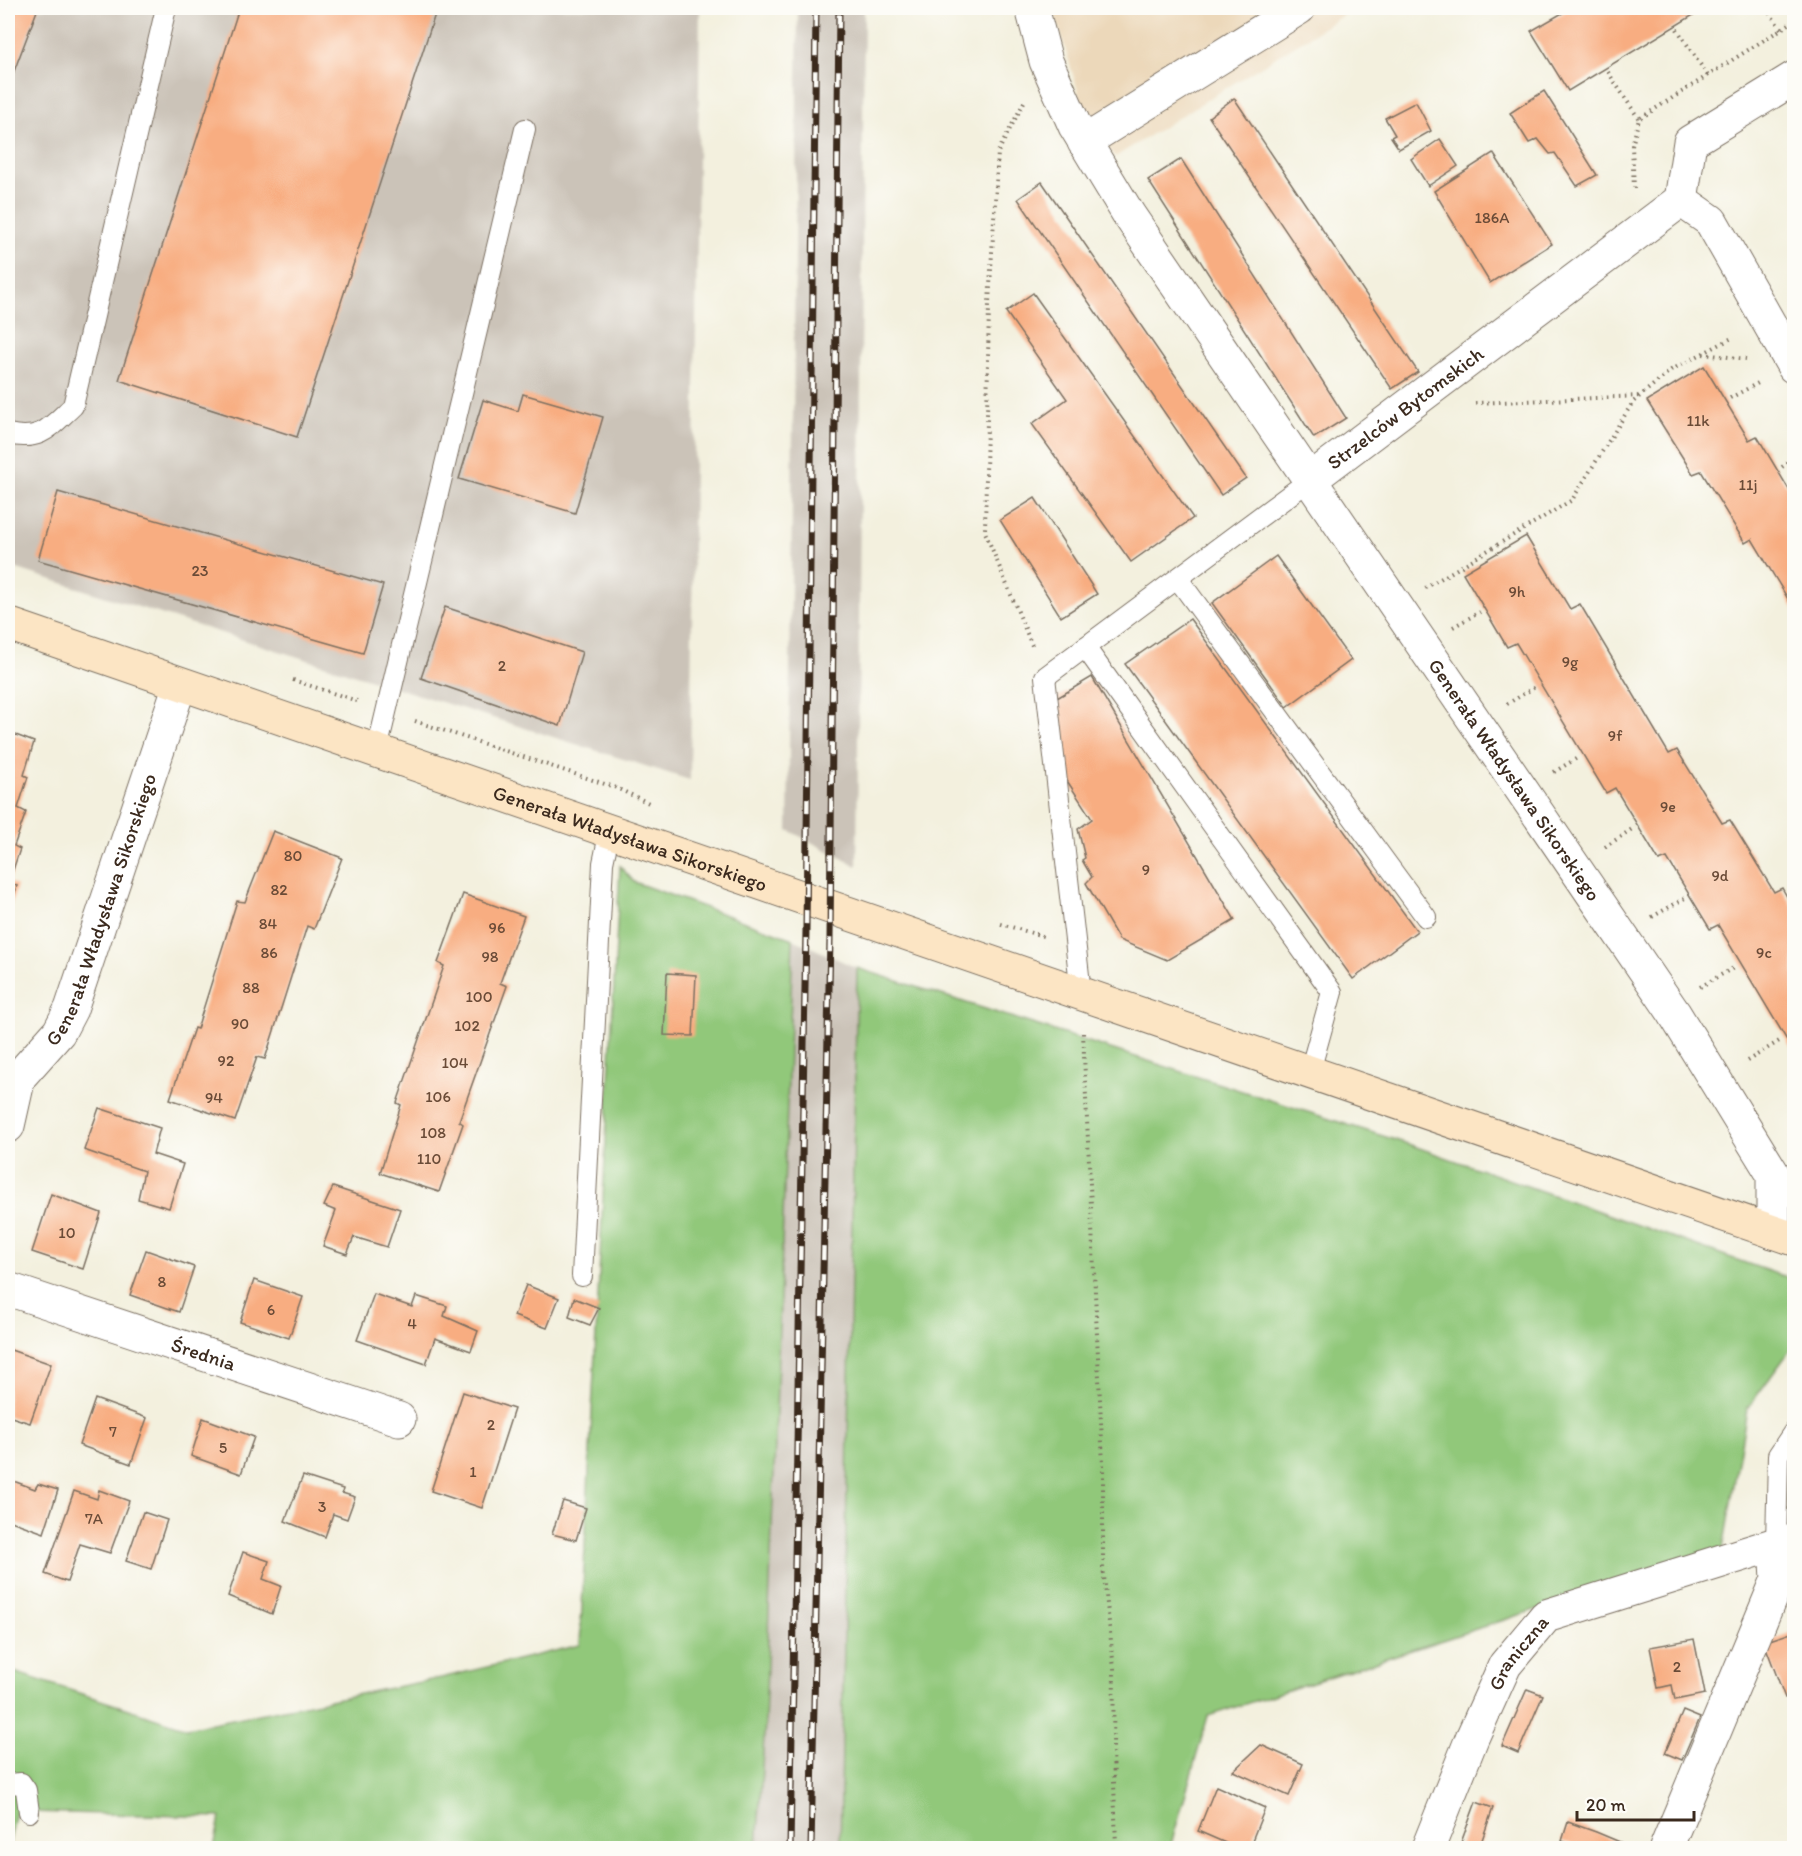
<svg xmlns="http://www.w3.org/2000/svg" width="1802" height="1856" viewBox="0 0 1802 1856" font-family="Itim,sans-serif">
<style>
.built{fill:#ecd8ba}
.industrial{fill:#cbc3b8}
.green{fill:#91c87a;stroke:#66794c;stroke-width:1.5}
.building{fill:#f8ad81}
.lines{fill:none;stroke-linecap:round;stroke-linejoin:round}
.lane-casing{stroke:#7b6f61;stroke-width:22}
.street-casing{stroke:#7b6f61;stroke-width:35}
.secondary-casing{stroke:#7b6f61;stroke-width:35}
.path{stroke:#7b6f61;stroke-width:4;stroke-dasharray:1.5 4.5;stroke-linecap:butt}
.lane{stroke:#fff;stroke-width:20}
.street{stroke:#fff;stroke-width:33}
.secondary{stroke:#fce5c4;stroke-width:33}
.rail-casing{stroke:#3b2a1e;stroke-width:7}
.rail{stroke:#fdfcf7;stroke-width:4.5;stroke-dasharray:14;stroke-linecap:butt}
.labels{text-anchor:middle;dominant-baseline:central;stroke-width:6;stroke-linejoin:round;paint-order:stroke}
.number-label{font-size:16px;fill:#6a4b37}
.street-label{font-size:20px;fill:#3b2a1e;stroke:#fdfcf7}
</style>
<rect width="100%" height="100%" fill="#fdfcf7"/>
<filter id="ink" filterUnits="userSpaceOnUse"><feTurbulence type="fractalNoise" baseFrequency=".0167" numOctaves="2"/><feDisplacementMap in="SourceGraphic" scale="12" xChannelSelector="R" yChannelSelector="G"/><feConvolveMatrix kernelMatrix="1 2 1 2 8 2 1 2 1" color-interpolation-filters="sRGB"/></filter>
<filter id="wash" filterUnits="userSpaceOnUse"><feTurbulence type="fractalNoise" baseFrequency=".008" numOctaves="4" result="noise"/><feDisplacementMap in="SourceGraphic" scale="24" xChannelSelector="R" yChannelSelector="G"/><feGaussianBlur stdDeviation="1.35" result="paint"/><feColorMatrix in="noise" values="0 0 0 0 0 0 0 0 0 0 0 0 0 0 0 0 0 1.4 0 .05"/><feComposite in="paint" operator="in"/></filter>
<g filter="url(#wash)">
<rect width="100%" height="100%" fill="#f3f0de"/>
<polygon class="built" points="1053,8 1355,8 1115,157 1083,108"/>
<g class="industrial">
<polygon points="8,8 700,8 690,780 8,566"/>
<polygon points="798,8 864,8 857,866 788,830"/>
<polygon points="793,939 857,968 840,1848 757,1848 765,1722"/>
</g>
<g class="green">
<polygon points="620,866 634,882 793,939 765,1722 757,1848 214,1848 220,1817 29,1812 16,1812 8,1848 8,1670 187,1728 441,1678 580,1645"/>
<polygon points="857,968 1408,1144 1794,1280 1794,1345 1747,1409 1723,1549 1208,1716 1170,1848 840,1848"/>
</g>
<g id="blocks">
<g class="building">
<polygon points="8,8 38,8 8,87"/>
<polygon points="239,8 437,8 297,437 119,380"/>
<polygon points="1571,8 1705,8 1568,91 1531,31"/>
<polygon points="1544,91 1597,175 1577,186 1555,153 1550,154 1538,139 1529,143 1510,113"/>
<polygon points="1234,98 1418,372 1392,389 1209,117"/>
<polygon points="1416,102 1431,131 1399,149 1391,137 1395,135 1385,118"/>
<polygon points="1440,139 1458,166 1428,186 1411,159"/>
<polygon points="1493,153 1552,244 1490,283 1434,191"/>
<polygon points="1181,159 1346,418 1314,438 1148,180"/>
<polygon points="1042,182 1246,478 1221,495 1018,199"/>
<polygon points="1033,293 1193,518 1131,562 1032,424 1067,399 1006,312"/>
<polygon points="1704,366 1749,440 1757,436 1794,498 1794,609 1752,539 1745,543 1701,471 1693,474 1647,401"/>
<polygon points="523,394 603,417 575,513 459,479 483,400 518,411"/>
<polygon points="58,492 383,585 363,653 38,560"/>
<polygon points="1035,498 1097,594 1061,617 1000,520"/>
<polygon points="1526,536 1570,609 1580,604 1669,754 1677,750 1722,823 1730,820 1774,892 1782,888 1794,909 1794,1052 1718,925 1710,929 1667,858 1659,861 1615,788 1606,793 1516,643 1507,647 1463,573"/>
<polygon points="1276,556 1351,660 1287,707 1212,603"/>
<polygon points="445,607 582,652 560,726 421,678"/>
<polygon points="1190,619 1417,931 1353,979 1125,664"/>
<polygon points="1092,677 1235,920 1167,960 1119,940 1086,883 1092,877 1082,860 1085,858 1078,829 1092,819 1064,776 1057,698"/>
<polygon points="8,732 34,742 24,775 28,777 18,808 26,812 14,846 20,849 9,882 17,886 8,914"/>
<polygon points="273,831 342,858 314,929 307,926 265,1059 257,1057 235,1121 170,1099 194,1028 197,1029 237,901 245,902"/>
<polygon points="463,894 524,916 500,983 507,986 459,1121 463,1124 439,1192 380,1173 401,1105 397,1103 444,966 438,963"/>
<polygon points="667,973 696,975 693,1036 664,1035"/>
<polygon points="99,1108 160,1128 153,1154 183,1164 169,1208 138,1199 144,1171 84,1150"/>
<polygon points="333,1187 400,1209 387,1247 354,1237 347,1254 323,1246 336,1211 324,1206"/>
<polygon points="51,1194 101,1213 83,1269 32,1252"/>
<polygon points="146,1250 194,1267 179,1312 130,1295"/>
<polygon points="254,1280 303,1297 289,1338 240,1322"/>
<polygon points="526,1285 559,1298 547,1328 514,1316"/>
<polygon points="374,1294 412,1307 416,1296 447,1306 444,1316 478,1331 471,1351 435,1338 426,1364 357,1340"/>
<polygon points="574,1298 599,1308 590,1325 569,1317"/>
<polygon points="8,1349 51,1364 30,1423 8,1416"/>
<polygon points="463,1392 514,1409 482,1508 431,1491"/>
<polygon points="95,1399 147,1418 131,1464 79,1445"/>
<polygon points="203,1418 254,1437 241,1474 191,1456"/>
<polygon points="303,1476 343,1489 342,1493 355,1497 347,1519 333,1514 325,1537 285,1521"/>
<polygon points="8,1479 35,1489 38,1484 58,1490 44,1533 8,1520"/>
<polygon points="99,1490 129,1501 110,1553 80,1544 67,1582 45,1574 74,1491 97,1499"/>
<polygon points="563,1501 586,1508 576,1540 552,1534"/>
<polygon points="143,1512 167,1520 151,1569 126,1561"/>
<polygon points="243,1552 269,1561 263,1579 281,1586 272,1614 228,1596"/>
<polygon points="1794,1632 1794,1694 1785,1698 1764,1642"/>
<polygon points="1694,1639 1705,1694 1675,1700 1672,1685 1658,1688 1650,1647"/>
<polygon points="1527,1689 1543,1695 1518,1753 1502,1746"/>
<polygon points="1683,1711 1700,1718 1682,1760 1665,1753"/>
<polygon points="1261,1745 1303,1764 1289,1796 1233,1771"/>
<polygon points="1216,1786 1265,1808 1249,1848 1237,1848 1198,1831"/>
<polygon points="1476,1802 1493,1808 1482,1840 1479,1848 1459,1848"/>
<polygon points="1568,1822 1596,1832 1627,1845 1626,1848 1580,1848 1562,1841"/>
</g>
</g>
</g>
<g filter="url(#ink)">
<use href="#blocks" fill-opacity="0" stroke="#7b6f61" stroke-width="1.5"/>
<g class="lines">
<g class="lane-casing">
<g id="lane">
<path d="M8,434c33,8 42,-7 65,-28l93,-398"/>
<polyline points="1178,579 1426,917"/>
<polyline points="1085,647 1332,992 1310,1071"/>
<polyline points="377,750 525,129"/>
<polyline points="1081,993 1045,677 1311,479"/>
<polyline points="582,1276 603,863 610,830"/>
<polyline points="1776,1544 1778,1455 1794,1431"/>
<polyline points="8,1784 21,1783 26,1790 29,1812"/>
</g>
</g>
<g class="street-casing">
<g id="street">
<path id="s1" d="M1032,8l14,53 29,65 54,89 545,798 99,161v58"/>
<polyline points="1084,142 1299,8"/>
<polyline points="1681,200 1711,221 1794,367"/>
<path id="s2" d="M1311,479l370,-279 9,-58 104,-64"/>
<path id="s3" d="M8,1126l11,-49 40,-45 12,-23 109,-325"/>
<path id="s4" d="M8,1289l391,130"/>
<path id="s5" d="M1428,1848l44,-110 33,-73 41,-49 230,-72 18,-3"/>
<polyline points="1666,1848 1778,1579 1776,1544"/>
</g>
</g>
<g class="secondary-casing">
<g id="secondary">
<path id="s6" d="M8,624l1786,615"/>
</g>
</g>
<g class="path">
<polyline points="1766,8 1781,29"/>
<polyline points="1677,29 1708,76"/>
<polyline points="1608,72 1639,119"/>
<polyline points="1024,102 998,152 989,303 985,532 1033,648"/>
<polyline points="1634,188 1632,146 1639,119 1794,21"/>
<polyline points="1703,354 1746,359"/>
<polyline points="1730,398 1760,382"/>
<polyline points="1475,403 1641,396"/>
<polyline points="1782,467 1794,458"/>
<polyline points="1425,588 1572,500 1633,402 1671,370 1734,337"/>
<polyline points="1453,627 1480,612"/>
<polyline points="293,680 357,701"/>
<polyline points="1507,704 1535,687"/>
<polyline points="415,721 614,787 651,804"/>
<polyline points="1554,772 1579,757"/>
<polyline points="1605,847 1635,827"/>
<polyline points="1652,917 1685,898"/>
<polyline points="1001,924 1046,937"/>
<polyline points="1700,987 1735,967"/>
<polyline points="1083,1033 1103,1465 1103,1567 1114,1669 1113,1748 1116,1848"/>
<polyline points="1747,1061 1781,1040"/>
</g>
<use href="#lane" class="lane"/>
<use href="#street" class="street"/>
<use href="#secondary" class="secondary"/>
<g class="rail-casing">
<g id="rail">
<polyline points="790,1848 806,930 816,8"/>
<polyline points="811,1848 830,939 839,8"/>
</g>
</g>
<use href="#rail" class="rail"/>
</g>
</g>
<g class="labels">
<g class="number-label">
<text x="1492" y="217">186A</text>
<text x="1698" y="420">11k</text>
<text x="1748" y="484">11j</text>
<text x="200" y="570">23</text>
<text x="1517" y="591">9h</text>
<text x="1570" y="661">9g</text>
<text x="502" y="665">2</text>
<text x="1615" y="735">9f</text>
<text x="1668" y="806">9e</text>
<text x="293" y="855">80</text>
<text x="1146" y="869">9</text>
<text x="1720" y="875">9d</text>
<text x="279" y="889">82</text>
<text x="268" y="923">84</text>
<text x="497" y="927">96</text>
<text x="269" y="952">86</text>
<text x="1764" y="952">9c</text>
<text x="490" y="956">98</text>
<text x="251" y="987">88</text>
<text x="479" y="996">100</text>
<text x="240" y="1023">90</text>
<text x="467" y="1025">102</text>
<text x="226" y="1060">92</text>
<text x="455" y="1062">104</text>
<text x="438" y="1096">106</text>
<text x="214" y="1097">94</text>
<text x="433" y="1132">108</text>
<text x="429" y="1158">110</text>
<text x="67" y="1232">10</text>
<text x="162" y="1281">8</text>
<text x="271" y="1309">6</text>
<text x="412" y="1323">4</text>
<text x="491" y="1424">2</text>
<text x="113" y="1431">7</text>
<text x="223" y="1447">5</text>
<text x="473" y="1471">1</text>
<text x="322" y="1506">3</text>
<text x="94" y="1518">7A</text>
<text x="1677" y="1666">2</text>
</g>
<g class="street-label">
<text stroke="none"><textPath href="#s2" startOffset="118">Strzelców Bytomskich</textPath></text>
<text stroke="none"><textPath href="#s1" startOffset="914">Generała Władysława Sikorskiego</textPath></text>
<text stroke="none"><textPath href="#s6" startOffset="658">Generała Władysława Sikorskiego</textPath></text>
<text stroke="none"><textPath href="#s3" startOffset="240">Generała Władysława Sikorskiego</textPath></text>
<text stroke="none"><textPath href="#s4" startOffset="206">Średnia</textPath></text>
<text stroke="none"><textPath href="#s5" startOffset="216">Graniczna</textPath></text>
</g>
</g>
<rect width="1802" height="1856" fill="none" stroke="#fdfcf7" stroke-width="30"/>
<path d="M1577 1811v9h117v-9" fill="none" stroke="#3b2a1e" stroke-width="3"/>
<text x="1586" y="1811" font-size="18" fill="#3b2a1e" stroke="#fdfcf7" stroke-width="4.5" paint-order="stroke">20 m</text>
</svg>
